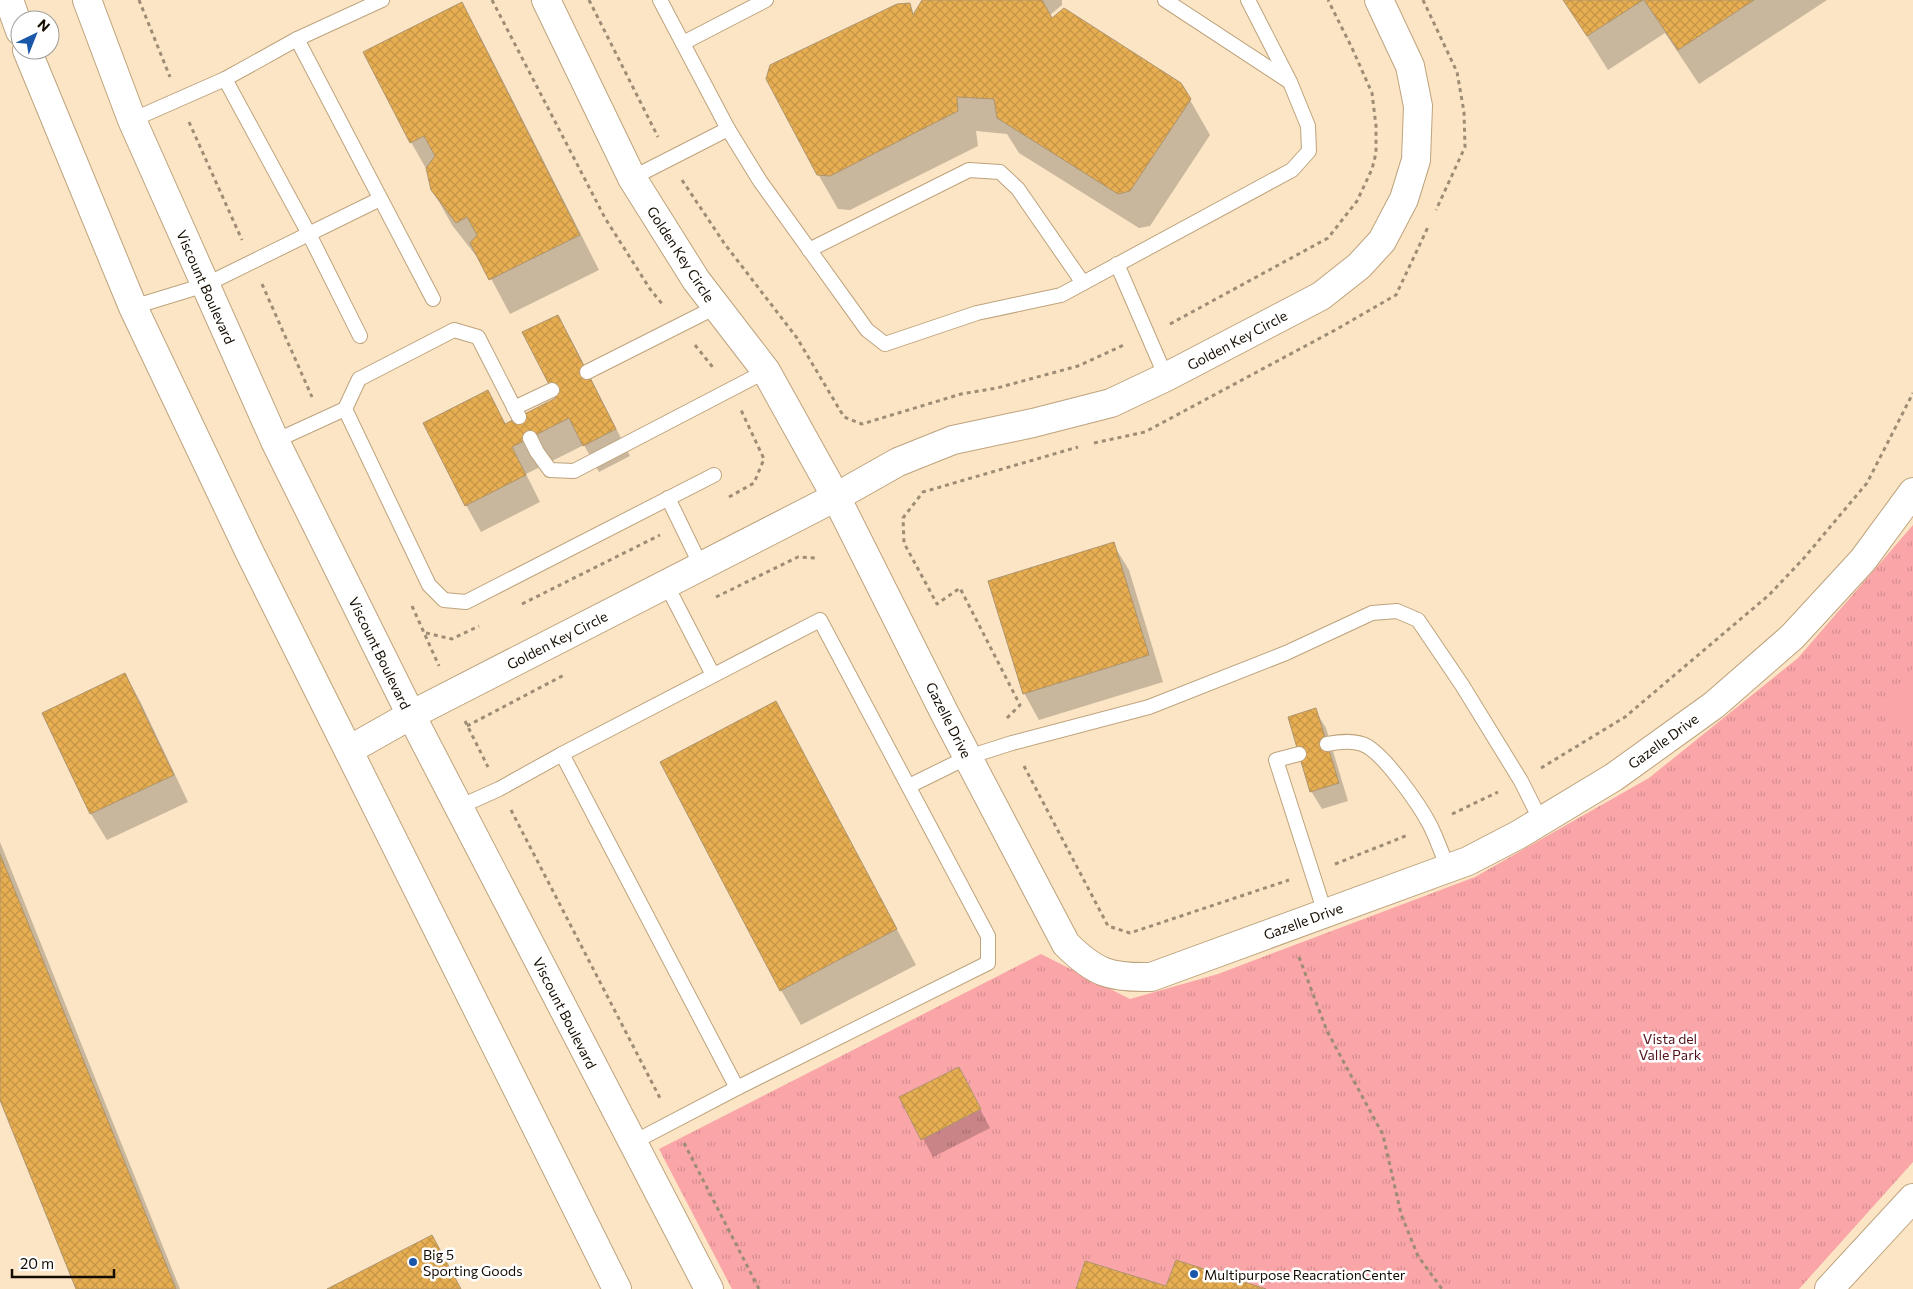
<svg xmlns="http://www.w3.org/2000/svg" width="1913" height="1289" viewBox="0 0 1913 1289" font-family="Commissioner,sans-serif">
<style>
.park{fill:url(#park-tufts)}
.pitch{fill:#faa5a8}
.shadow{fill:#0003}
.building{fill:url(#building-cross-hatch);stroke:#ae956e}
.lines{fill:none;stroke-linecap:round;stroke-linejoin:round}
.service-casing{stroke:#bea37c;stroke-width:16}
.minor-casing{stroke:#bea37c;stroke-width:30}
.secondary-casing{stroke:#bea37c;stroke-width:30}
.path{stroke:#9d8d75;stroke-width:3;stroke-dasharray:4 4;stroke-linecap:butt}
.service{stroke:#fff;stroke-width:14}
.minor{stroke:#fff;stroke-width:28}
.secondary{stroke:#fff;stroke-width:28}
.poi-dot{fill:#1b57a8;stroke:#fff;stroke-width:2}
.labels{text-anchor:middle;dominant-baseline:central;stroke-width:5;stroke-linejoin:round;paint-order:stroke}
.street-label{font-size:14px;fill:#150c01;stroke:#fff}
.park-label{font-size:14px;fill:#52121b;stroke:#fff}
.poi-label{font-size:14px;fill:#150c01;stroke:#fff;text-anchor:start}
</style>
<defs>
<pattern id="park-tufts" width="24" height="20" patternUnits="userSpaceOnUse" patternTransform="scale(1.25)"><rect width="24" height="20" fill="#faa5a8"/><path d="M3 7l-1-3M5 7V3M7 7l1-3M15 17l-1-3M17 17v-4M19 17l1-3" fill="none" stroke="#d58d8f"/></pattern>
<pattern id="building-cross-hatch" width="8" height="8" patternUnits="userSpaceOnUse" patternTransform="scale(1.25)"><rect width="8" height="8" fill="#e7ae52"/><path d="M0 0l8 8M0 8l8-8" fill="none" stroke="#c59446"/></pattern>
</defs>
<rect width="100%" height="100%" fill="#fbe5c5"/>
<polygon class="park" points="1913,525 1913,1162 1799,1289 732,1289 659,1149 1041,954 1130,999 1218,974 1475,877 1649,778 1798,658"/>
<polygon class="pitch" points="1913,668 1913,734 1880,705"/>
<g class="shadow">
<polygon points="923,0 1062,0 1062,5 1050,15 1052,19 1190,100 1210,135 1150,226 1139,228 1019,153 1007,134 976,131 978,146 850,210 838,209 818,174 909,5 914,14"/>
<polygon points="1564,0 1827,0 1699,84 1665,33 1608,70"/>
<polygon points="461,4 481,38 599,270 510,314 479,256 477,257 452,225 432,189 428,172 411,142"/>
<polygon points="557,316 573,343 630,456 599,472 584,445 526,474 540,502 481,532 466,505 487,392 506,425 558,399"/>
<polygon points="1113,544 1129,570 1163,682 1039,720 1024,693"/>
<polygon points="125,674 140,701 188,802 107,840 91,814 43,713"/>
<polygon points="776,703 916,965 801,1025 781,990"/>
<polygon points="1315,710 1326,728 1348,801 1322,809 1311,791"/>
<polygon points="0,842 180,1289 78,1289 0,1096"/>
<polygon points="968,1086 990,1128 933,1157 901,1098"/>
</g>
<g class="building">
<polygon points="922,0 1042,0 1052,18 1064,8 1181,83 1191,99 1130,191 1118,194 997,118 994,99 957,97 958,111 830,176 817,175 766,79 770,65 897,4 910,3 913,15"/>
<polygon points="1563,0 1643,0 1587,36"/>
<polygon points="1644,0 1754,0 1678,50"/>
<polygon points="462,2 580,235 489,280 470,243 477,235 467,217 456,223 431,190 426,168 435,156 424,136 410,143 363,52"/>
<polygon points="558,315 616,429 583,446 569,418 512,447 526,475 465,506 423,423 488,390 505,424 556,398 522,332"/>
<polygon points="1114,542 1149,655 1023,694 988,581"/>
<polygon points="125,673 174,775 90,814 42,713"/>
<polygon points="776,701 897,929 780,991 660,762"/>
<polygon points="1316,708 1339,783 1310,792 1288,717"/>
<polygon points="0,854 176,1289 76,1289 0,1100"/>
<polygon points="959,1067 981,1109 921,1140 899,1097"/>
<polygon points="432,1235 461,1289 327,1289"/>
<polygon points="1176,1260 1266,1289 1076,1289 1085,1261 1166,1286"/>
</g>
<g class="lines">
<g class="service-casing">
<g id="service">
<polyline points="660,0 728,129 760,181 867,330 885,344 977,313 1061,295 1292,170 1309,151 1308,126 1290,82 1248,0"/>
<polyline points="1165,0 1290,82"/>
<polyline points="297,39 433,299"/>
<polyline points="683,43 766,0"/>
<polyline points="225,79 309,234 360,336"/>
<polyline points="132,120 225,79 297,39 382,0"/>
<polyline points="632,178 728,129"/>
<polyline points="809,250 969,170 1000,172 1018,189 1083,283"/>
<polyline points="1117,264 1166,377"/>
<polyline points="133,307 205,285 380,199"/>
<polyline points="587,372 716,307"/>
<polyline points="514,408 552,390"/>
<polyline points="345,409 429,585 444,600 466,602 714,475"/>
<polyline points="530,438 537,452 550,470 574,471 766,371"/>
<polyline points="275,441 345,409 359,379 454,330 478,337 519,417"/>
<polyline points="668,498 701,566"/>
<polyline points="666,584 713,675"/>
<path d="M1327,744c11,-2 24,-4 35,0 20,6 58,62 68,81 7,14 12,29 18,43"/>
<polyline points="562,754 737,1088"/>
<polyline points="1299,754 1276,760 1325,913"/>
<polyline points="909,786 968,757 1012,743 1149,707 1286,653 1372,613 1397,611 1418,620 1462,685 1521,781 1541,821"/>
<polyline points="459,807 499,789 562,754 820,620 988,936 988,963 737,1088 632,1143"/>
</g>
</g>
<g class="minor-casing">
<g id="minor">
<path d="M546,0l86,178 64,102 70,91 70,126 109,217 121,230c29,29 44,34 85,33l317,-116 50,-26 96,-58 100,-72 78,-68 71,-77 50,-68"/>
<polyline points="411,715 836,497 898,462 953,440 1033,423 1111,403 1166,377 1321,296 1359,266 1382,241 1404,199 1416,160 1418,106 1410,66 1379,0"/>
<polyline points="1829,1289 1913,1198"/>
</g>
</g>
<g class="secondary-casing">
<g id="secondary">
<polyline points="9,0 20,31"/>
<polyline points="87,0 132,120 275,441 411,715 709,1289"/>
<polyline points="27,50 133,307 249,551 617,1289"/>
<polyline points="349,750 411,715"/>
</g>
</g>
<g class="path">
<polyline points="139,0 170,77"/>
<polyline points="492,0 605,218 650,289 663,305"/>
<polyline points="589,0 658,137"/>
<polyline points="1423,0 1457,72 1464,112 1465,147 1436,210"/>
<polyline points="189,122 242,240"/>
<polyline points="682,180 724,243 797,338 844,417 862,424 961,394 997,388 1078,366 1126,344"/>
<polyline points="262,284 312,397"/>
<polyline points="1170,324 1328,238 1357,201 1372,169 1376,153 1376,126 1372,93 1352,48 1328,0"/>
<polyline points="695,345 715,370"/>
<polyline points="1094,443 1145,432 1337,329 1396,295 1428,227"/>
<polyline points="729,497 754,483 764,459 741,410"/>
<polyline points="716,597 798,557 815,558"/>
<polyline points="522,604 660,535"/>
<polyline points="412,606 439,666"/>
<polyline points="426,633 452,639 479,626"/>
<polyline points="1007,718 1020,705 960,588 937,604 904,543 903,518 923,492 1078,447"/>
<polyline points="465,721 488,767"/>
<polyline points="467,726 564,675"/>
<polyline points="1024,766 1108,926 1130,933 1289,880"/>
<polyline points="1541,768 1625,717 1769,595 1804,558 1867,483 1913,393"/>
<polyline points="511,810 661,1100"/>
<polyline points="1452,814 1498,792"/>
<polyline points="1335,864 1408,835"/>
<polyline points="1299,957 1327,1031 1383,1135 1401,1214 1418,1256 1442,1289"/>
<polyline points="684,1143 759,1289"/>
</g>
<use href="#service" class="service"/>
<use href="#minor" class="minor"/>
<use href="#secondary" class="secondary"/>
</g>
<g class="poi-dot">
<circle cx="413" cy="1262" r="5"/>
<circle cx="1194" cy="1274" r="5"/>
</g>
<g class="labels">
<g class="street-label">
<text transform="translate(681 254) rotate(57)">Golden Key Circle</text>
<text transform="translate(206 287) rotate(66)">Viscount Boulevard</text>
<text transform="translate(1237 340) rotate(-28)">Golden Key Circle</text>
<text transform="translate(557 640) rotate(-27)">Golden Key Circle</text>
<text transform="translate(380 653) rotate(64)">Viscount Boulevard</text>
<text transform="translate(949 720) rotate(63)">Gazelle Drive</text>
<text transform="translate(1663 741) rotate(-36)">Gazelle Drive</text>
<text transform="translate(1303 921) rotate(-20)">Gazelle Drive</text>
<text transform="translate(565 1013) rotate(63)">Viscount Boulevard</text>
</g>
<g class="park-label">
<text x="1670" y="1038">Vista del<tspan x="1670" dy="16">Valle Park</tspan></text>
</g>
<g class="poi-label">
<text x="423" y="1254">Big 5<tspan x="423" dy="16">Sporting Goods</tspan></text>
<text x="1204" y="1274">Multipurpose ReacrationCenter</text>
</g>
</g>
<g transform="translate(35 35) rotate(43)"><circle r="24" fill="#ffffff" stroke="#a19e99"/>
<path d="M0-4L9 19L0 12L-9 19Z" fill="#1b57a8"/>
<text y="-8" font-size="14" font-weight="bold" text-anchor="middle" fill="#150c01">N</text>
</g>
<path d="M12 1269v8h102v-8" fill="none" stroke="#150c01" stroke-width="2.5"/>
<text x="20" y="1269" font-size="15" fill="#150c01" stroke="#ffffff" stroke-width="4" paint-order="stroke">20 m</text>
</svg>
